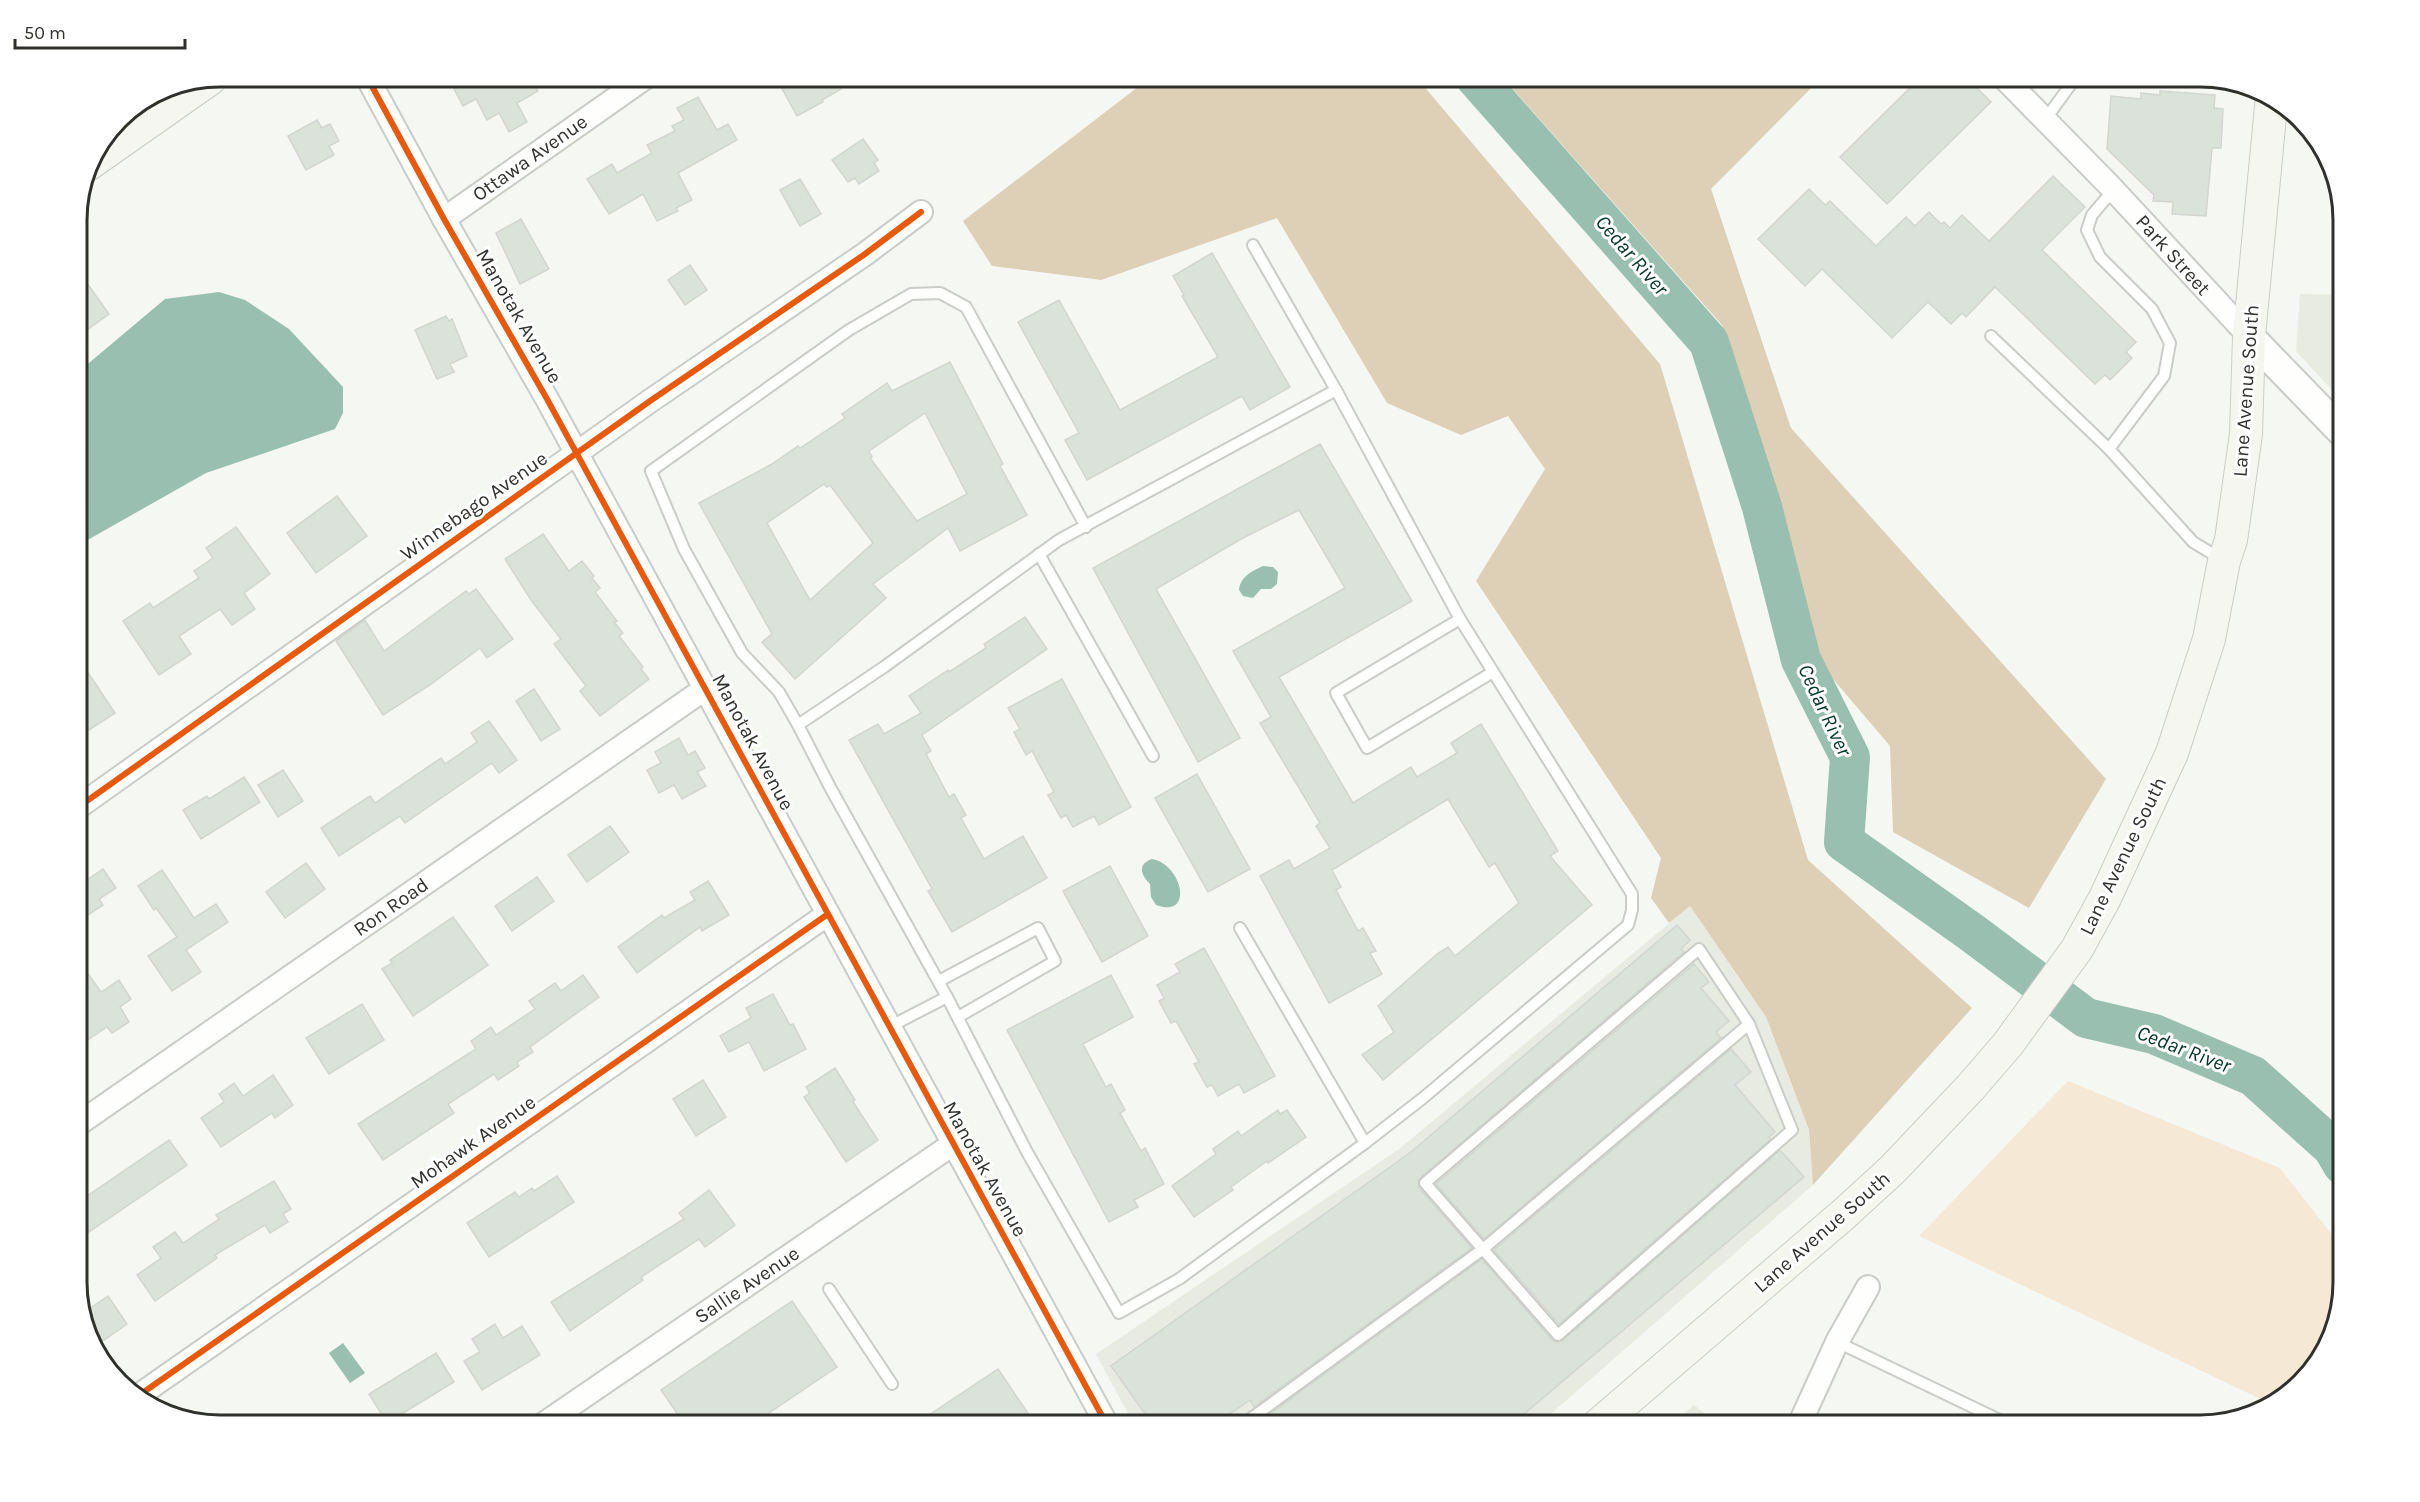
<svg xmlns="http://www.w3.org/2000/svg" width="2420" height="1502" viewBox="0 0 2420 1502" font-family="Karla,sans-serif">
<style>
.built{fill:#e7ebe1}
.green{fill:#f5e9d5}
.forest{fill:#decfb7}
.water{fill:#99bfb0}
.lines{fill:none;stroke-linecap:round;stroke-linejoin:round}
.river{stroke:#99bfb0;stroke-width:40}
.building{fill:#dbe2d9;stroke:#d2d5d1;stroke-width:1.5;fill-rule:evenodd}
.service-casing{stroke:#caccc8;stroke-width:14}
.minor-casing{stroke:#caccc8;stroke-width:26}
.tertiary-casing{stroke:#caccc8;stroke-width:32}
.secondary-casing{stroke:#caccc8;stroke-width:34}
.service{stroke:#fefefd;stroke-width:10}
.minor{stroke:#fefefd;stroke-width:22}
.tertiary{stroke:#fefefd;stroke-width:28}
.secondary{stroke:#f6f6f1;stroke-width:32}
.cycleway-casing{stroke:#fff;stroke-width:10}
.cycleway{stroke:#e8590c;stroke-width:6}
.labels{text-anchor:middle;dominant-baseline:central;stroke-width:6;stroke-linejoin:round;paint-order:stroke}
.street-label{font-size:20px;fill:#30312d;stroke:#fff}
.water-label{font-size:21px;font-style:italic;fill:#053629;stroke:#fff}
.rim{fill:none;stroke:#30312d;stroke-width:3}
</style>
<rect width="100%" height="100%" fill="#f5f7f2"/>
<g class="built">
<polygon points="2300,294 2343,295 2343,402 2296,351"/>
<polygon points="1690,906 1766,1017 1809,1131 1813,1185 1538,1425 1134,1425 1096,1354 1399,1149"/>
<polygon points="1694,1405 1718,1425 1670,1425"/>
</g>
<polygon class="green" points="2068,1081 2280,1168 2343,1249 2343,1283 2324,1354 2273,1405 1919,1236"/>
<g class="forest">
<polygon points="1151,77 1416,77 1660,364 1808,860 1972,1008 1813,1185 1809,1130 1766,1017 1690,906 1669,923 1651,898 1661,858 1476,581 1545,469 1508,416 1461,435 1387,403 1277,218 1101,280 992,266 963,221"/>
<polygon points="1502,77 1822,77 1711,189 1791,428 2106,779 2029,908 1893,832 1890,746 1822,666 1722,325"/>
</g>
<g class="water">
<polygon points="219,292 245,300 289,329 343,387 343,413 335,429 206,473 77,546 77,373 165,299"/>
<path d="M1263,566l10,1 5,5 -1,12 -6,5h-10l-8,9 -10,-2 -4,-6c1,-13 13,-19 24,-24z"/>
<path d="M1152,859c30,5 43,60 4,46l-5,-8 -1,-13c-9,-9 -13,-20 2,-25z"/>
<polygon points="343,1343 365,1373 350,1383 329,1353"/>
</g>
<g class="lines">
<polyline class="river" points="1475,77 1709,342 1762,507 1801,660 1850,757 1844,842 1971,932 2086,1018 2154,1034 2253,1076 2333,1148 2343,1165"/>
</g>
<g class="building">
<polygon points="477,76 488,76 492,85 508,76 530,76 538,91 517,103 527,122 509,132 499,113 487,120 476,99 463,106 454,89"/>
<polygon points="791,76 833,76 841,89 822,100 823,102 797,116 779,83"/>
<polygon points="1922,76 1965,76 1991,102 1887,204 1840,157"/>
<polygon points="2160,91 2215,95 2214,108 2223,109 2221,148 2212,148 2206,216 2172,214 2173,202 2153,201 2154,195 2107,149 2111,96 2141,99 2141,93 2160,95"/>
<polygon points="698,97 717,130 728,124 737,140 678,173 692,200 676,208 678,211 657,221 643,194 609,214 587,179 612,164 617,173 652,153 647,145 675,131 672,126 684,120 677,108"/>
<polygon points="317,120 322,128 330,124 339,141 329,146 334,155 306,170 288,136"/>
<polygon points="863,139 878,160 874,163 879,171 859,184 855,178 848,182 832,160"/>
<polygon points="2053,176 2085,207 2042,250 2136,342 2126,352 2132,358 2110,380 2105,375 2095,384 1995,287 1966,317 1962,313 1951,324 1928,302 1892,338 1822,269 1805,286 1758,239 1809,189 1825,205 1830,201 1876,246 1906,217 1915,226 1929,212 1941,224 1944,222 1950,228 1962,215 1989,241"/>
<polygon points="800,179 821,214 800,226 780,190"/>
<polygon points="521,219 549,269 520,284 496,233"/>
<polygon points="1212,253 1290,387 1250,410 1242,396 1087,480 1065,440 1079,433 1018,322 1059,300 1120,410 1218,357 1182,296 1184,295 1173,276"/>
<polygon points="690,265 707,290 685,305 668,280"/>
<polygon points="77,269 109,314 77,337"/>
<polygon points="446,316 449,321 452,319 467,356 450,364 454,372 437,379 415,330"/>
<path d="M950,362l53,102 -3,2 27,49 -67,36 -12,-23 -75,56 13,14 -91,81 -33,-37 10,-8 -73,-131 73,-39 26,-18 2,2 45,-30 -3,-4 45,-31 5,8zM925,413l42,81 -50,27 -47,-63 2,-1 -3,-6zM824,484l3,3 3,-2 43,58 -63,57 -43,-77z"/>
<polygon points="1320,444 1412,601 1279,677 1353,803 1411,767 1417,777 1457,753 1451,743 1481,724 1558,851 1550,856 1592,905 1383,1080 1362,1055 1394,1032 1378,1006 1437,954 1448,947 1455,956 1519,903 1495,863 1489,867 1448,799 1332,870 1341,887 1336,890 1358,931 1363,928 1376,951 1370,953 1382,974 1329,1003 1309,966 1260,876 1289,860 1294,869 1330,848 1316,826 1320,823 1260,723 1271,717 1233,651 1345,588 1299,510 1241,539 1156,589 1240,738 1198,762 1093,568"/>
<polygon points="337,496 367,536 316,573 287,533"/>
<polygon points="236,527 270,574 244,593 255,609 232,625 220,609 179,636 191,654 159,675 123,621 150,603 153,608 199,578 194,571 213,558 206,548"/>
<polygon points="543,534 569,571 582,561 594,576 592,578 600,588 595,592 617,621 614,622 623,633 619,636 643,667 641,669 649,679 600,716 580,691 586,686 554,644 561,639 531,600 505,559"/>
<polygon points="476,589 513,639 487,658 480,648 430,685 383,715 336,641 365,620 384,651 466,591 469,594"/>
<polygon points="1025,617 1047,649 922,735 931,751 926,754 949,797 954,794 966,815 961,818 984,859 1023,836 1047,878 952,932 928,891 932,889 849,740 878,724 884,734 921,713 909,696 948,670 949,672 986,648 984,644"/>
<polygon points="77,656 115,713 89,730 77,712"/>
<polygon points="1062,679 1131,807 1099,825 1094,816 1073,827 1066,815 1061,818 1048,795 1054,792 1032,751 1026,755 1014,732 1020,729 1008,708"/>
<polygon points="534,689 560,729 541,741 516,701"/>
<polygon points="489,721 517,760 499,773 492,763 405,823 400,816 339,856 321,828 370,796 375,803 441,758 445,764 477,742 471,733"/>
<polygon points="679,738 688,755 695,751 705,768 697,772 706,786 682,799 674,785 659,793 647,770 661,763 655,752"/>
<polygon points="283,770 303,801 278,817 258,785"/>
<polygon points="1197,774 1250,869 1208,892 1155,798"/>
<polygon points="244,777 260,802 201,839 183,810 207,796 209,799"/>
<polygon points="610,826 629,852 587,882 568,855"/>
<polygon points="306,863 325,889 285,918 266,892"/>
<polygon points="1110,866 1148,936 1102,962 1063,891"/>
<polygon points="103,869 116,888 99,899 103,905 77,922 77,887"/>
<polygon points="162,870 194,918 216,904 228,922 186,950 201,972 172,991 148,956 177,937 156,908 154,910 138,886"/>
<polygon points="537,877 554,901 512,931 495,906"/>
<polygon points="708,881 729,915 702,931 700,927 637,973 618,947 662,915 664,918 695,900 690,892"/>
<polygon points="453,917 488,965 413,1016 382,969 392,963 390,960"/>
<polygon points="1677,925 1690,940 1681,949 1684,952 1418,1180 1419,1188 1472,1248 1254,1407 1250,1400 1214,1425 1153,1425 1111,1366 1411,1152"/>
<polygon points="1204,948 1275,1076 1244,1093 1239,1084 1218,1096 1212,1085 1207,1087 1194,1064 1199,1062 1176,1021 1171,1023 1159,1001 1164,998 1157,985 1180,972 1175,964"/>
<polygon points="77,958 101,992 119,980 131,999 120,1007 129,1022 112,1033 107,1027 77,1047 77,1008 86,1002 77,988"/>
<polygon points="1694,964 1709,982 1701,988 1729,1021 1716,1032 1721,1038 1484,1239 1436,1184"/>
<polygon points="583,975 599,997 530,1047 533,1052 517,1062 519,1066 498,1080 494,1074 448,1104 454,1113 383,1160 358,1124 476,1049 471,1041 491,1027 496,1035 535,1009 529,1001 555,983 561,991"/>
<polygon points="1111,975 1133,1017 1083,1044 1106,1087 1111,1084 1125,1110 1120,1113 1141,1151 1145,1148 1164,1184 1134,1200 1138,1207 1109,1222 1007,1030"/>
<polygon points="773,994 790,1025 793,1024 806,1049 764,1071 749,1042 729,1052 720,1036 751,1018 746,1008"/>
<polygon points="362,1004 384,1040 329,1074 306,1038"/>
<polygon points="1731,1049 1751,1072 1735,1085 1775,1132 1769,1137 1771,1139 1559,1324 1494,1250"/>
<polygon points="835,1068 855,1100 853,1102 878,1140 846,1162 804,1097 810,1093 806,1087"/>
<polygon points="273,1075 293,1105 275,1118 272,1113 221,1147 201,1118 224,1102 219,1094 234,1083 243,1096"/>
<polygon points="703,1080 726,1117 696,1136 673,1099"/>
<polygon points="1278,1110 1280,1114 1287,1110 1306,1137 1268,1163 1267,1161 1231,1187 1233,1190 1194,1217 1172,1186 1216,1154 1213,1149 1238,1131 1241,1136"/>
<polygon points="169,1140 187,1165 77,1240 77,1203"/>
<polygon points="1780,1150 1804,1177 1511,1425 1268,1425 1263,1419 1482,1259 1552,1340 1556,1342 1562,1341"/>
<polygon points="557,1176 574,1202 489,1257 467,1223 515,1192 519,1197 532,1188 534,1191"/>
<polygon points="274,1181 291,1209 283,1214 288,1222 270,1233 265,1225 215,1255 217,1258 155,1301 137,1275 161,1258 153,1247 175,1232 183,1243 219,1219 216,1215"/>
<polygon points="709,1190 735,1225 705,1247 699,1239 641,1277 643,1280 570,1331 551,1302 684,1219 679,1213"/>
<polygon points="108,1296 127,1324 94,1347 83,1313"/>
<polygon points="792,1301 837,1367 751,1425 685,1425 661,1390"/>
<polygon points="495,1324 503,1338 522,1326 540,1355 482,1390 464,1361 480,1352 472,1339"/>
<polygon points="436,1353 454,1382 387,1423 369,1394"/>
<polygon points="998,1369 1036,1425 914,1425"/>
</g>
<g class="lines">
<g class="service-casing">
<g id="service">
<polyline points="2045,120 2076,77"/>
<polyline points="1991,336 2109,449 2193,542 2221,559"/>
<polyline points="2109,449 2164,376 2170,343 2152,309 2100,257 2087,230 2092,215 2114,189"/>
<polyline points="1039,554 1153,756"/>
<polyline points="1460,619 1336,693 1367,748 1493,672"/>
<polyline points="798,725 779,692 742,653 684,549 651,471 849,330 911,294 940,293 966,307 1086,527"/>
<polyline points="1240,928 1365,1143"/>
<polygon points="1699,949 1749,1024 1792,1130 1558,1335 1425,1183"/>
<polyline points="939,981 1038,928 1055,961 958,1017"/>
<polyline points="947,997 831,789 798,725 884,667 1059,540 1336,390"/>
<polyline points="889,1027 947,997 1027,1152 1119,1313 1179,1279 1365,1143 1423,1098 1628,925 1632,910 1632,894 1460,619 1336,390 1253,245"/>
<polyline points="829,1289 892,1384"/>
<polyline points="1837,1342 2010,1425"/>
<polyline points="1242,1425 1483,1249 1749,1024"/>
</g>
</g>
<g class="minor-casing">
<g id="minor">
<polyline points="367,77 444,219 547,399 1107,1425"/>
<polyline points="2003,77 2109,185 2249,336"/>
<polyline points="444,219 646,77"/>
<polyline points="77,808 650,401 865,254 921,212"/>
<polyline points="77,1125 706,688"/>
<polyline points="138,1396 828,914"/>
<polyline points="542,1425 953,1144"/>
<polyline points="1799,1425 1837,1342 1868,1287"/>
</g>
</g>
<g class="tertiary-casing">
<polyline id="tertiary" points="2249,336 2343,433"/>
</g>
<g class="secondary-casing">
<g id="secondary">
<polyline points="89,164 210,79"/>
<polyline points="1598,1425 1844,1214 1893,1169 1970,1088 2008,1044 2077,949 2105,898 2172,753 2209,639 2224,561 2231,540 2246,434 2249,336 2272,96"/>
</g>
</g>
<use href="#service" class="service"/>
<use href="#minor" class="minor"/>
<use href="#tertiary" class="tertiary"/>
<use href="#secondary" class="secondary"/>
<g class="cycleway-casing">
<g id="cycleway">
<polyline points="367,77 444,219 547,399 1107,1425"/>
<polyline points="77,808 650,401 865,254 921,212"/>
<polyline points="138,1396 828,914"/>
</g>
</g>
<use href="#cycleway" class="cycleway"/>
</g>
<g class="labels">
<g class="street-label">
<text transform="translate(530 158) rotate(-35)">Ottawa Avenue</text>
<text transform="translate(2173 255) rotate(48)">Park Street</text>
<text transform="translate(519 316) rotate(60)">Manotak Avenue</text>
<text transform="translate(2246 391) rotate(-86)">Lane Avenue South</text>
<text transform="translate(474 506) rotate(-35)">Winnebago Avenue</text>
<text transform="translate(753 742) rotate(62)">Manotak Avenue</text>
<text transform="translate(2123 856) rotate(-64)">Lane Avenue South</text>
<text transform="translate(391 907) rotate(-35)">Ron Road</text>
<text transform="translate(473 1142) rotate(-35)">Mohawk Avenue</text>
<text transform="translate(985 1169) rotate(61)">Manotak Avenue</text>
<text transform="translate(1822 1232) rotate(-41)">Lane Avenue South</text>
<text transform="translate(747 1285) rotate(-34)">Sallie Avenue</text>
</g>
<g class="water-label">
<text transform="translate(1632 255) rotate(49)">Cedar River</text>
<text transform="translate(1825 710) rotate(65)">Cedar River</text>
<text transform="translate(2184 1049) rotate(21)">Cedar River</text>
</g>
</g>
<path d="M0 0H2420V1502H0ZM220 87H2200A133 133 0 0 1 2333 220V1282A133 133 0 0 1 2200 1415H220A133 133 0 0 1 87 1282V220A133 133 0 0 1 220 87Z" fill="#fff" fill-rule="evenodd"/>
<path class="rim" d="M220 87H2200A133 133 0 0 1 2333 220V1282A133 133 0 0 1 2200 1415H220A133 133 0 0 1 87 1282V220A133 133 0 0 1 220 87Z"/>
<path d="M15 39v9h170v-9" fill="none" stroke="#30312d" stroke-width="3"/>
<text x="24" y="39" font-size="18" fill="#30312d" stroke="#ffffff" stroke-width="4.5" paint-order="stroke">50 m</text>
</svg>
